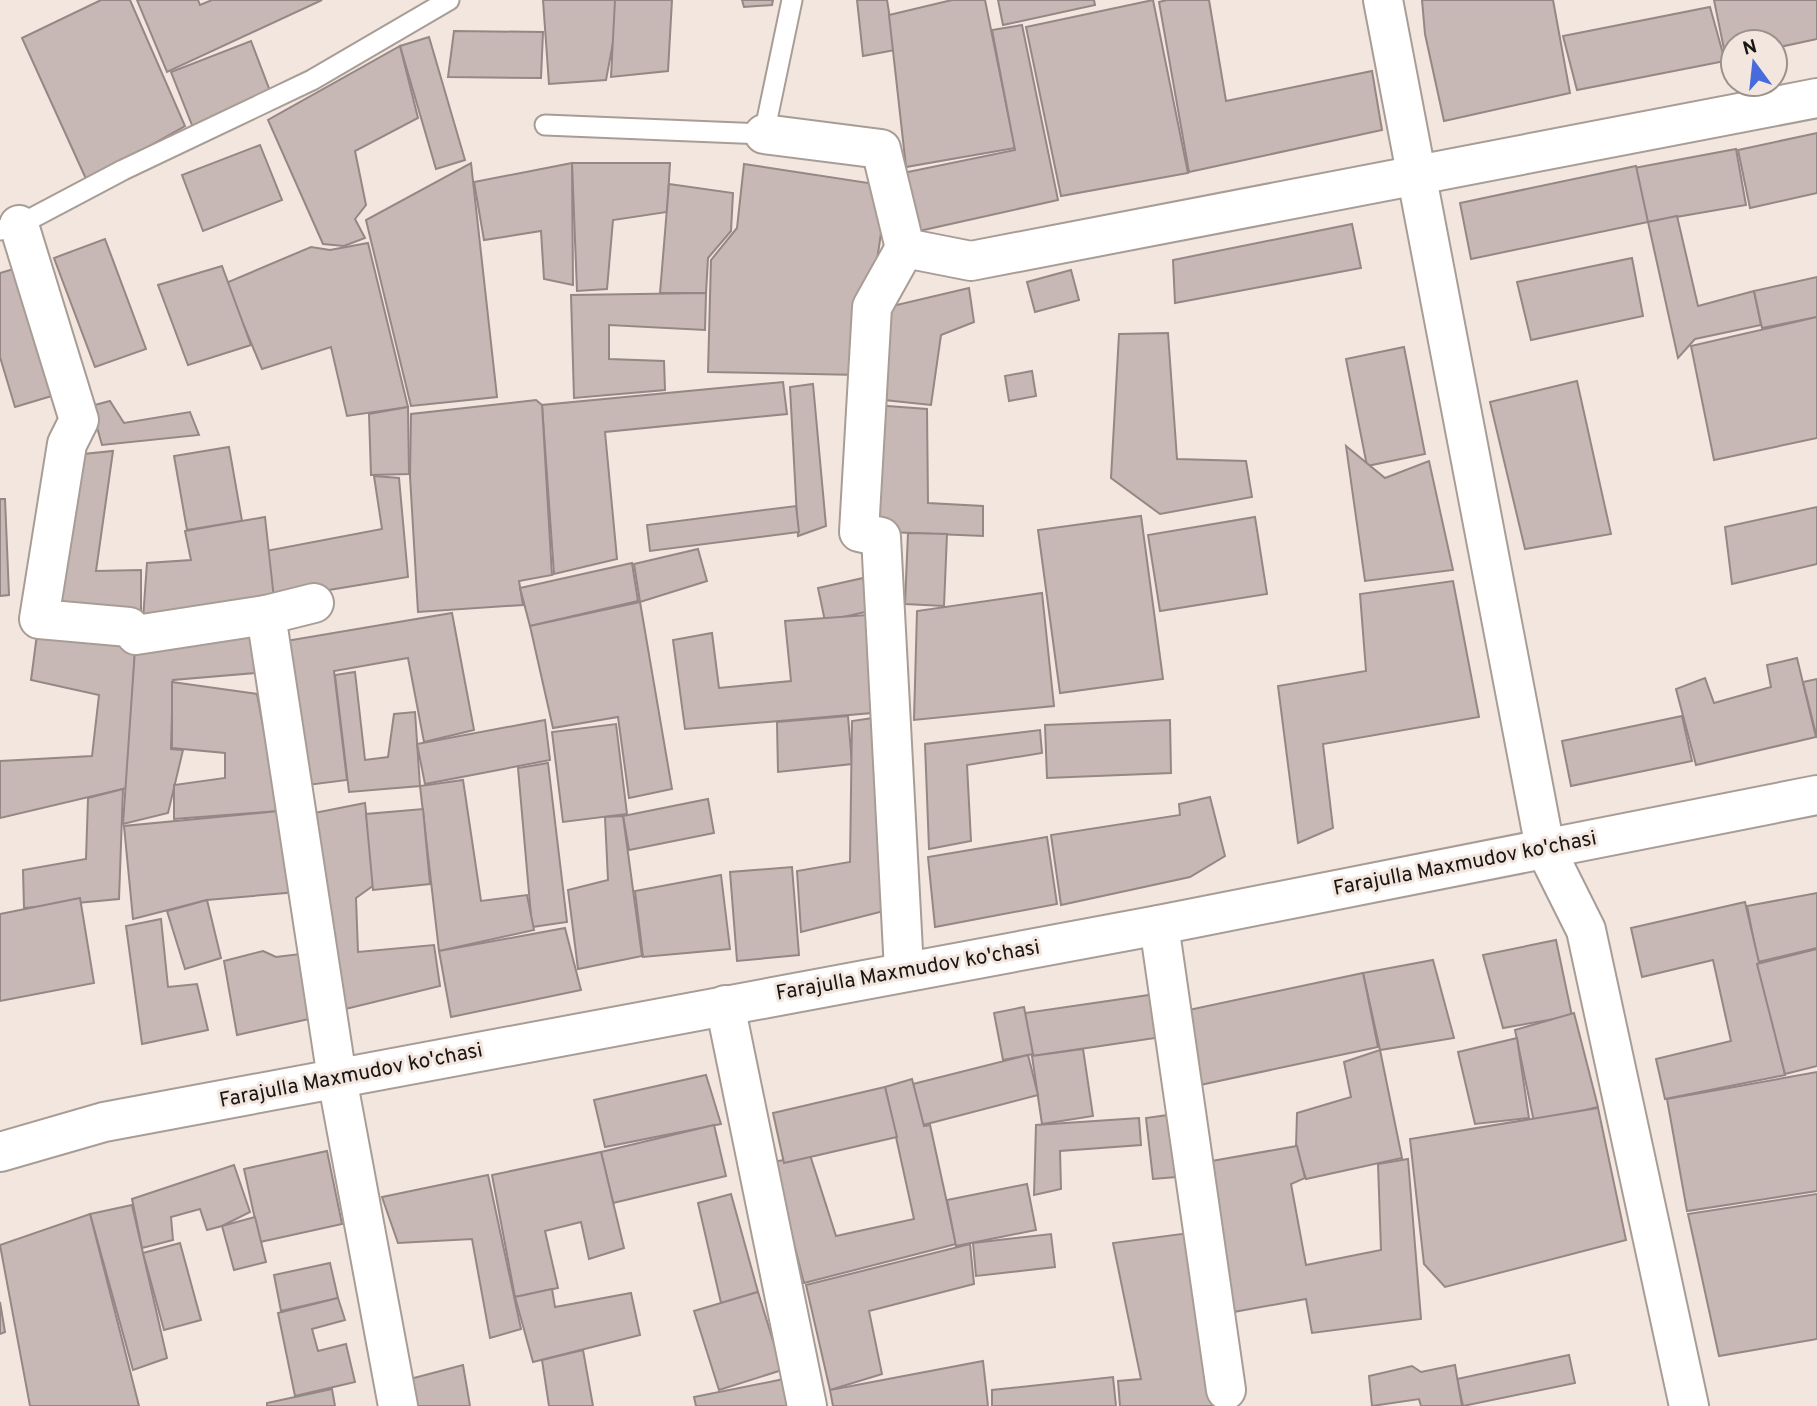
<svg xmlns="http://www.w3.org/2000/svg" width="1817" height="1406" viewBox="0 0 1817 1406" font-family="Overpass,sans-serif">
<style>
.building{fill:#c7b8b6;stroke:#958785;stroke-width:2}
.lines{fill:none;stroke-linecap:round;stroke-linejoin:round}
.lane-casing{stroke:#a89d95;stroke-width:23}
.street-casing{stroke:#a89d95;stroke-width:42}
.secondary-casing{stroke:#a89d95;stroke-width:42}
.lane{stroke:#fff;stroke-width:19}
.street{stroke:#fff;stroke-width:38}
.secondary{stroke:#fff;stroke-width:38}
.labels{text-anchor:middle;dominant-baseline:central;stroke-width:6;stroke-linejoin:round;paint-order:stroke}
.street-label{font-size:21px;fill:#191512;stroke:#f2e6de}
</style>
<rect width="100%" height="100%" fill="#f2e6de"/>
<g class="building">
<polygon points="101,0 130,0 185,126 87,181 22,38"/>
<polygon points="137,0 198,0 200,5 212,0 322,0 167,72"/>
<polygon points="543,0 621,0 606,80 549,84"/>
<polygon points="615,0 672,0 668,71 611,77"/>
<polygon points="742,0 773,0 772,5 744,7"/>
<polygon points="857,0 887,0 895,50 863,56"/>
<polygon points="952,0 985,0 1015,148 906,167 889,15"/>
<polygon points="998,0 1094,0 1095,5 1003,25"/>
<polygon points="1153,0 1188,173 1061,196 1026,27"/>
<polygon points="1167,0 1209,0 1226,101 1372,71 1382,130 1189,172 1159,2"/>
<polygon points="1422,0 1553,0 1570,93 1444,121 1425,34"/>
<polygon points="1714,0 1817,0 1817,39 1775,48 1775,42 1733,42 1733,58 1726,59"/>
<polygon points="1710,7 1725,61 1577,90 1563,36"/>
<polygon points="1022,25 1058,200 919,231 903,173 1015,150 992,30"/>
<polygon points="454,31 543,32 541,78 448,77"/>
<polygon points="429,37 465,160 436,169 400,46"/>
<polygon points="251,41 273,99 194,130 171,72"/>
<polygon points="400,46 418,118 355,151 366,205 355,219 365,238 344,246 323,244 268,120"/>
<polygon points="1817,133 1817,193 1750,208 1738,150"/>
<polygon points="260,145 282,200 203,231 182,175"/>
<polygon points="1736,149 1746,205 1647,222 1634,168"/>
<polygon points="471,163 497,397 411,406 366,220"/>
<polygon points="572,163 670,163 667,212 613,220 607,289 577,291"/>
<polygon points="572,163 573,285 544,279 541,231 484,240 474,182"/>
<polygon points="744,164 888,186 860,375 708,372 711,260 737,228"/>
<polygon points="1636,166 1648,222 1471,259 1460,203"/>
<polygon points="669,184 733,193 731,231 708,258 706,293 660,293"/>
<polygon points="1677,216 1698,306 1754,291 1761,325 1695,339 1678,358 1648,222"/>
<polygon points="1352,224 1361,268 1175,303 1173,260"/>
<polygon points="105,239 146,349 95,367 54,258"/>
<polygon points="368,243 408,407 347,416 331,347 262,369 226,283 311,247 330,250"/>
<polygon points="1632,258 1643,316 1531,340 1517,282"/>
<polygon points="27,265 65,392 15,407 0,357 0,273"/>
<polygon points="222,266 251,345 188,365 158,285"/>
<polygon points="1071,270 1079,300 1035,312 1027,282"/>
<polygon points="1817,277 1817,317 1762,328 1754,291"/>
<polygon points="969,288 974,322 941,335 931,405 875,399 888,307"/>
<polygon points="706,293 705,330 609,325 609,359 664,361 665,390 574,398 571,295"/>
<polygon points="1817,317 1817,438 1714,460 1691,346"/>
<polygon points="1168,333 1177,459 1246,461 1252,497 1160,514 1111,478 1119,334"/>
<polygon points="1404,347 1425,454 1367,466 1346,359"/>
<polygon points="1032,371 1036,396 1009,401 1005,376"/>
<polygon points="1577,381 1611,534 1525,549 1490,402"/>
<polygon points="783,382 787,414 605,432 617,559 554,574 542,405"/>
<polygon points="813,384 826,526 798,536 790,387"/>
<polygon points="536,400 542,405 552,575 519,581 523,605 418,612 410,476 411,414"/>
<polygon points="110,401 124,423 190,412 199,435 102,445 91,406"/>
<polygon points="874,405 927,409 928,503 983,506 983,536 865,531"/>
<polygon points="408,407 409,474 371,475 369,414"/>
<polygon points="1346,446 1385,478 1429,461 1453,570 1365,581"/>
<polygon points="229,447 242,521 187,530 174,456"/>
<polygon points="113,451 96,571 141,570 141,622 47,604 74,455"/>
<polygon points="374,476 399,478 408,577 274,599 266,551 382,529"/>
<polygon points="0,499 5,499 9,595 0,596"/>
<polygon points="796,506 799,532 650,551 647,525"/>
<polygon points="1817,507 1817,564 1732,584 1725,527"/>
<polygon points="1141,516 1163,679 1060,693 1038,530"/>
<polygon points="265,517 274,599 143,619 147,563 191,560 185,531"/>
<polygon points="1255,517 1267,594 1160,611 1148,535"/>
<polygon points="908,533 947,534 944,606 905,604"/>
<polygon points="698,549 707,581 640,602 634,564"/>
<polygon points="632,563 638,601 530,626 520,588"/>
<polygon points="863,578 870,611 825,621 818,588"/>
<polygon points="1453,581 1479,717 1323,744 1333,828 1298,843 1278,686 1366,671 1360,594"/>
<polygon points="1042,593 1054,706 914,720 917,611"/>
<polygon points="640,602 672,789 629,798 618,717 553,728 530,626"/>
<polygon points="452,613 474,730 424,742 408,658 334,671 347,780 300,786 280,642"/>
<polygon points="867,615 872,713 685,729 673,640 712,633 719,688 791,681 785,621"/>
<polygon points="39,619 136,635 127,788 0,818 0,761 92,756 99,695 31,680"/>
<polygon points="253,622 255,673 173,680 171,749 183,750 168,813 123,824 136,635"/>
<polygon points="1797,658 1816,737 1696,765 1676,689 1705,678 1714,703 1771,687 1767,665"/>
<polygon points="355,672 365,760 388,757 394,714 415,712 420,786 349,792 335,675"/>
<polygon points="1817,679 1817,738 1803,682"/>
<polygon points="172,682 257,694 279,811 174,819 174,785 225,778 225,753 172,748"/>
<polygon points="848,716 852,764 778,772 777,722"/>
<polygon points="1682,716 1692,761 1571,786 1562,741"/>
<polygon points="873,718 888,910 801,932 797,871 850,862 852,721"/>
<polygon points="545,720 550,760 425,784 417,744"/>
<polygon points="1170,720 1171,773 1047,778 1045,725"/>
<polygon points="616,724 627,814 563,822 552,732"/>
<polygon points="1040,730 1042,753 967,765 971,841 929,849 925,744"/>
<polygon points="548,763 567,922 532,927 518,768"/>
<polygon points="463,780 481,901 527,895 534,930 439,951 420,786"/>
<polygon points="123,789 119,899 24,908 23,870 86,859 88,798"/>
<polygon points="1210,797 1225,856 1190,877 1061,905 1051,835 1180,815 1179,804"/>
<polygon points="708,799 714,833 629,850 623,816"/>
<polygon points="365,803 374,885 356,898 358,952 434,945 440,986 329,1013 309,814"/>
<polygon points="423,809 430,884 373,890 366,814"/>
<polygon points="289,810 297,892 207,900 133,919 124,826"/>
<polygon points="623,816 642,956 578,969 568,890 608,880 605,817"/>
<polygon points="1047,837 1057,904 935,927 928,857"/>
<polygon points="792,867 799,955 737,961 730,872"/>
<polygon points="721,875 730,949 643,957 635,891"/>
<polygon points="1817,893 1817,948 1758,962 1747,906"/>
<polygon points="80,898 94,983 0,1001 0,914"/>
<polygon points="207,900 221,958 185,969 167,911"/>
<polygon points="1745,902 1785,1075 1665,1099 1656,1059 1731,1041 1713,960 1642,977 1631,928"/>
<polygon points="161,919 168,987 197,984 208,1030 142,1044 126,926"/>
<polygon points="565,928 581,990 451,1017 439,951"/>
<polygon points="1556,940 1572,1016 1503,1028 1483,955"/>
<polygon points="1817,949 1817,1066 1785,1074 1757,964"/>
<polygon points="263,951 276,957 300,954 309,1019 237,1035 224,961"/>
<polygon points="1433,960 1454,1038 1380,1050 1363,973"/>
<polygon points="1363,973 1378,1047 1200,1085 1184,1011"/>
<polygon points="1163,993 1169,1036 1032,1056 1025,1013"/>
<polygon points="1024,1007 1033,1054 1003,1060 994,1013"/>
<polygon points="1574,1013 1598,1107 1534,1122 1515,1030"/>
<polygon points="1517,1038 1529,1118 1475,1124 1458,1052"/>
<polygon points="1083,1049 1093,1116 1042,1124 1032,1056"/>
<polygon points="1380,1050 1402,1158 1306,1179 1296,1147 1297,1113 1351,1097 1344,1062"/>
<polygon points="1028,1055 1038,1095 923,1125 913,1084"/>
<polygon points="1817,1072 1817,1191 1687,1211 1667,1099"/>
<polygon points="706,1075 721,1124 605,1147 594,1100"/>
<polygon points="912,1079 924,1126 930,1125 956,1244 804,1283 773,1162 810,1155 836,1236 914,1219 885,1087"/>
<polygon points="885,1087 897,1137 784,1163 773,1113"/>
<polygon points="1598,1108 1626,1240 1445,1287 1424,1264 1410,1139"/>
<polygon points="1168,1115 1176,1177 1153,1179 1146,1118"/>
<polygon points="1139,1118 1141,1145 1060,1151 1061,1189 1034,1195 1036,1125"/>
<polygon points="714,1125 726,1176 613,1203 601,1152"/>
<polygon points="1297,1146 1305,1178 1291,1184 1306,1265 1381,1250 1378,1164 1408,1159 1421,1319 1312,1333 1306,1299 1228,1313 1200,1163"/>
<polygon points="327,1151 342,1224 260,1242 244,1169"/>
<polygon points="601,1152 624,1248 589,1259 581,1222 545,1231 558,1288 515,1297 492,1175"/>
<polygon points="234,1165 250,1212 222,1226 207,1230 200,1209 171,1217 173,1240 142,1248 132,1199"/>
<polygon points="488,1175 521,1329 490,1338 472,1239 398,1243 382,1197"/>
<polygon points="1027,1184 1036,1230 956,1246 947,1200"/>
<polygon points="731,1194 758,1292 721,1303 698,1203"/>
<polygon points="1817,1194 1817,1339 1719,1356 1688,1214"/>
<polygon points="132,1205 167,1358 133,1370 90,1214"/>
<polygon points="90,1214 139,1406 30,1406 0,1245"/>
<polygon points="255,1217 266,1262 234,1270 222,1226"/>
<polygon points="1189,1233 1219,1406 1120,1406 1118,1381 1141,1379 1113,1243"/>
<polygon points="1051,1234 1055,1267 976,1276 973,1243"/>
<polygon points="180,1243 201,1320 164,1330 143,1253"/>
<polygon points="970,1244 974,1284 869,1311 882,1374 830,1390 806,1285"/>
<polygon points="330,1263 338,1298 281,1311 274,1275"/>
<polygon points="552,1289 555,1307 631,1293 640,1335 533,1362 515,1297"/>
<polygon points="758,1292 782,1370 719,1390 694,1311"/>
<polygon points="338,1298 345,1320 312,1329 318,1351 346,1344 355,1382 295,1396 278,1313"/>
<polygon points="0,1302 5,1332 0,1334"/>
<polygon points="583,1350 593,1406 549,1406 542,1360"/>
<polygon points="1569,1355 1575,1383 1463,1406 1457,1379"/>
<polygon points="983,1361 988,1406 833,1406 830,1390"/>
<polygon points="463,1365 470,1406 415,1406 410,1379"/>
<polygon points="1455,1365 1462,1406 1421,1406 1419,1399 1372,1406 1369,1376 1412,1366 1421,1372"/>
<polygon points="1113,1377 1116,1406 992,1406 992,1390"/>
<polygon points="784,1379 789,1406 696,1406 694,1397"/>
<polygon points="332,1389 335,1406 267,1406 267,1403"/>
</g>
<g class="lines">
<g class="lane-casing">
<g id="lane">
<polyline points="545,125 764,134 792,0"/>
<polyline points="0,230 19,225 123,170 312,80 449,0"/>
</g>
</g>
<g class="street-casing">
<g id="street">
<polyline points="1383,0 1545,848 1586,930 1689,1406"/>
<polyline points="764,134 881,149 905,248 971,261 1817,98"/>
<polyline points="19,225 79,420 67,444 39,619 129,627 136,635 266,615"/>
<polyline points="314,603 266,615 337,1078 398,1406"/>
<polyline points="1159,925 1226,1390"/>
<polyline points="904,970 881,537 859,532 872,307 905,248"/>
<polyline points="725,1005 807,1406"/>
</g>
</g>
<g class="secondary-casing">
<polyline id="secondary" points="0,1152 104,1122 1159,925 1817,795"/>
</g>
<use href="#lane" class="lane"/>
<use href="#street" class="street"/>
<use href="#secondary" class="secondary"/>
</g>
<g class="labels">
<g class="street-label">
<text transform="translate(1465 864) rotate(-11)">Farajulla Maxmudov ko'chasi</text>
<text transform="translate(908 971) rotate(-10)">Farajulla Maxmudov ko'chasi</text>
<text transform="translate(351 1076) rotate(-11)">Farajulla Maxmudov ko'chasi</text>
</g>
</g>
<g transform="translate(1754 63) rotate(345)"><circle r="33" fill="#f2e6de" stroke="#9b928c" stroke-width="2"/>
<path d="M0-5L12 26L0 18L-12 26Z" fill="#476add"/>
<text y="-10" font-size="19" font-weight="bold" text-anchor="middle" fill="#191512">N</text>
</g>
</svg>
